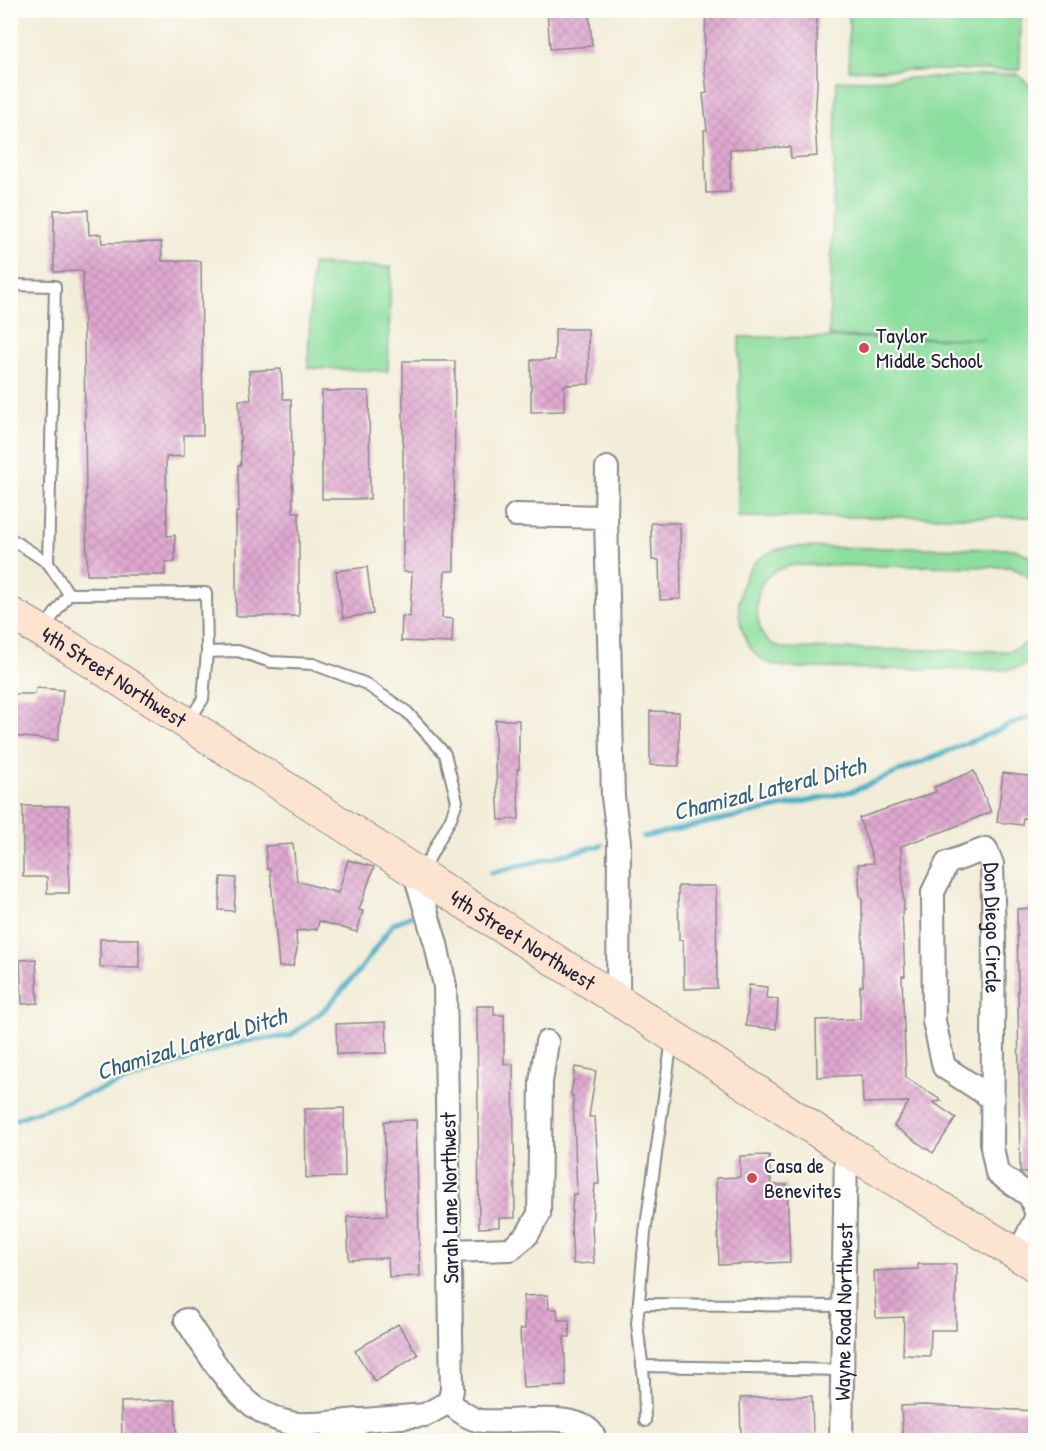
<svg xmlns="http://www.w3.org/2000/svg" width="1046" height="1451" viewBox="0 0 1046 1451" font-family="'Patrick Hand',sans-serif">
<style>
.pitch{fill:#8cde9e;stroke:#57806c;stroke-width:1.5}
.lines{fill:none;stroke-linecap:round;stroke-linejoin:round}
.stream{stroke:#46aec6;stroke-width:5}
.building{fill:url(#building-cross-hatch)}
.lane-casing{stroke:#8a888a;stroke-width:14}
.street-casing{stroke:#8a888a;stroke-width:26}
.secondary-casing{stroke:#8a888a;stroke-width:34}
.lane{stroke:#fff;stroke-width:10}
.street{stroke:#fff;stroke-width:22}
.secondary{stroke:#fde4d0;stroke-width:32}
.poi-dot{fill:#d1495b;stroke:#fdfcf7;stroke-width:2}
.labels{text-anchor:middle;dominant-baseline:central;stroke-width:4.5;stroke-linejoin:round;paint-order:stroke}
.poi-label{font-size:22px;fill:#22223b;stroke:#fdfcf7;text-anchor:start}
.street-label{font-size:22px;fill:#22223b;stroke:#fdfcf7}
.water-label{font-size:24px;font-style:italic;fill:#32617a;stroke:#fdfcf7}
</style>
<defs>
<pattern id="building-cross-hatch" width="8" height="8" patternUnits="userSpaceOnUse" patternTransform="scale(1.5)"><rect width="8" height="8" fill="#dfa8cf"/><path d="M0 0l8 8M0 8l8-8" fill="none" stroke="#bf90b3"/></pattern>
</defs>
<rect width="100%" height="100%" fill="#fdfcf7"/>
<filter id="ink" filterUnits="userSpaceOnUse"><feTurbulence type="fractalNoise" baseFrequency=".0167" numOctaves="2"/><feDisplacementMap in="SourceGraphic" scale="12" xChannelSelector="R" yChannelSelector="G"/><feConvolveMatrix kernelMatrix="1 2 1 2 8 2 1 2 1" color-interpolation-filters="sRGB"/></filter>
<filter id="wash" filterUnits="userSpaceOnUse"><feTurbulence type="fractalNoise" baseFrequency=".008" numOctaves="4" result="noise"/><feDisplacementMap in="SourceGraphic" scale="24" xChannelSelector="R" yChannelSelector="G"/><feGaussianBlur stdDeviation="1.35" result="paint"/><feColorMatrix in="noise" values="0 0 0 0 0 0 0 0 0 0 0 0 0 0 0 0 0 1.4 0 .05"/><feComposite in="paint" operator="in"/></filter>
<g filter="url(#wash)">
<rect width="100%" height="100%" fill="#f2edd8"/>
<g class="pitch">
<polygon points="849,11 1021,11 1020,70 849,70"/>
<polygon points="1017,74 1036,91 1035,517 738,517 739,337 984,339 829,336 837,81"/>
<polygon points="312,264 391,267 388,371 308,368"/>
<path d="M788,547l227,2 20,10v29l-10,-14 -15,-7 -215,-2c-27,4 -39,18 -38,45 1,8 2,17 5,24 4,7 12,11 19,14l228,3c12,-4 20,-9 26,-20v27l-14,9 -16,3 -207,-2c-11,-1 -22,-1 -32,-6 -31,-17 -35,-70 -14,-96 9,-12 22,-16 36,-19z"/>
</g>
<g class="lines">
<g class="stream">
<polyline points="643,837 853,791 1036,714"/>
<polyline points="491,873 602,845"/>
<polyline points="10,1121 239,1042 290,1036 324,1010 360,970 393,924 411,916"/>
</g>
</g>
<g id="blocks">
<g class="building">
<polygon points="547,10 589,10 592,46 550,49"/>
<polygon points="706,10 817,10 817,85 815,121 817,156 791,158 790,147 730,149 730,192 706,193 704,130 707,130 703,94 707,93 704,64"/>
<polygon points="54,210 88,210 89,235 101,234 102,243 161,242 162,261 201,261 203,435 184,435 184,456 166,457 167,536 175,535 175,562 165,562 165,575 87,575 83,271 54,272"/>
<polygon points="555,329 588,329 589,384 564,385 564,411 531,412 531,360 555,360"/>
<polygon points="403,361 455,361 454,571 445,571 442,618 453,619 452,643 401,641 402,616 410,617 412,572 403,572"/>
<polygon points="281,369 283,399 291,399 293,512 299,512 299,616 236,616 236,512 239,512 238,465 241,465 239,400 251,400 249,371"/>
<polygon points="322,391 369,391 370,499 322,499"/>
<polygon points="651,523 680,523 681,599 660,600 659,560 652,560"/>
<polygon points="367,567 373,614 343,618 336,571"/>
<polygon points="36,688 63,690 58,740 10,736 10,694 35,694"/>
<polygon points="650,711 679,712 679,766 650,765"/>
<polygon points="495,720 519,720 519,769 517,769 519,819 499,820 496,769 495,769"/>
<polygon points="974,771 991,812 944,831 901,846 904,911 902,911 905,976 902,976 906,1077 942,1101 933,1102 956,1118 933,1153 894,1126 909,1102 863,1103 862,1075 817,1077 816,1020 860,1019 860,986 863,986 862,897 860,897 858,864 874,863 859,818 936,792 934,787"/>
<polygon points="1003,773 1035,777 1035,819 1023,818 1022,825 997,822"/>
<polygon points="23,806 69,806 69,893 47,893 47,877 23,877"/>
<polygon points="293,844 297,881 338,893 348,860 374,867 359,910 363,911 357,932 319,921 317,929 296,931 297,950 293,966 279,967 270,869 267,869 265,846"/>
<polygon points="221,877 236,878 234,911 219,910"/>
<polygon points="678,886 716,886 717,988 684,989 683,940 679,940"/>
<polygon points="1035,908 1035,1172 1020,1173 1017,909"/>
<polygon points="100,939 139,939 139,968 100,967"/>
<polygon points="36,959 38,1003 22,1004 20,960"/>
<polygon points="749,985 767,987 766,998 778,999 776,1029 746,1026"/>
<polygon points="477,1006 494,1006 494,1015 504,1015 504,1064 513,1064 515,1218 499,1218 499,1227 479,1228"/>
<polygon points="386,1022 387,1053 337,1054 336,1024"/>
<polygon points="575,1067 596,1071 589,1117 595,1117 599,1184 595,1184 592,1225 594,1263 573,1264 571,1226 573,1194 577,1195 573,1096 571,1095"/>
<polygon points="344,1108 345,1177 306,1178 305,1109"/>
<polygon points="416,1120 420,1276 389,1277 388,1258 349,1260 347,1217 387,1215 384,1121"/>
<polygon points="769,1155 771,1185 787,1185 790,1262 719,1265 716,1178 740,1177 740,1156"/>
<polygon points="918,1264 956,1264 956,1330 931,1330 930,1356 903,1355 904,1317 876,1318 874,1271 918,1269"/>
<polygon points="548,1295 549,1309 557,1309 558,1320 569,1320 570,1337 564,1337 566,1386 523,1388 520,1329 525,1329 524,1296"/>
<polygon points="398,1324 418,1355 375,1382 355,1351"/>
<polygon points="812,1396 813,1440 741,1440 740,1398"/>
<polygon points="175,1400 177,1440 122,1440 121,1402"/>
<polygon points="924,1405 1035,1411 1035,1439 972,1437 971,1440 903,1440 901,1406"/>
</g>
</g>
</g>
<g filter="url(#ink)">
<use href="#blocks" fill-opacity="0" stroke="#8a888a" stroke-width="1.5"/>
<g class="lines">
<g class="lane-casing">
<g id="lane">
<polyline points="10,285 55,286 48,563 69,594"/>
<polyline points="10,538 48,563"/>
<polyline points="43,630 69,594 206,593 207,652 203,699 189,721"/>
<polyline points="207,652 238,651 271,662 313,664 364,683 407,712 445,754 457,801 451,818 422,872"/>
<polyline points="639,1304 843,1306"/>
<polyline points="642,1366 842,1370"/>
<polyline points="645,1421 644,1379 637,1324 645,1233 672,1039"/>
</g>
</g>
<g class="street-casing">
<g id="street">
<polyline points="516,515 606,517 613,797 619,842 618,1000"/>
<polyline points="606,517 607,468"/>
<path id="s1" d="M992,1098l-48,-31 -10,-46 -1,-129 14,-29 39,-14 6,15 2,73 -2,210 5,26 33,23 6,16"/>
<polyline points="449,1251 511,1249 527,1235 539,1214 541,1082 547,1042"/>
<polyline points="1018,1255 1036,1218"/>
<path d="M186,1320c28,40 53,93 105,103 15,4 51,-2 68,-3"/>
<path d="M449,1402c8,7 17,15 28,18 26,7 109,-15 118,20"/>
<polyline points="332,1440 364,1420 425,1415 449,1402 452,1390 445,986 436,944 414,871"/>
<path id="s2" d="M841,1440l5,-290"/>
</g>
</g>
<g class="secondary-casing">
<g id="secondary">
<path id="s3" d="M10,613l59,34 345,224 204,129 228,150 190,116"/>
</g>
</g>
<use href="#lane" class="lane"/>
<use href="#street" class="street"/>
<use href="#secondary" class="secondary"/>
</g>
</g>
<g class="poi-dot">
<circle cx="864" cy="348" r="6"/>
<circle cx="752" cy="1178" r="6"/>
</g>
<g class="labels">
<g class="poi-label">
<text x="876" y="335">Taylor<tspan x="876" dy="25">Middle School</tspan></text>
<text x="764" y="1165">Casa de<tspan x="764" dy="25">Benevites</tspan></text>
</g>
<g class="street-label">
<text stroke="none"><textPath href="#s3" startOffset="122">4th Street Northwest</textPath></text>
<text stroke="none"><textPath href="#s1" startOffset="387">Don Diego Circle</textPath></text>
<text stroke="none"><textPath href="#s3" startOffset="608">4th Street Northwest</textPath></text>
<text transform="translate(449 1198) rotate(-91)">Sarah Lane Northwest</text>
<text stroke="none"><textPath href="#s2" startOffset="128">Wayne Road Northwest</textPath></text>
</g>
<g class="water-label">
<text transform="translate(769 788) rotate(-14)">Chamizal Lateral Ditch</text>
<text transform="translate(191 1043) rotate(-17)">Chamizal Lateral Ditch</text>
</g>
</g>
<rect width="1046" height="1451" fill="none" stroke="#fdfcf7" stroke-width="36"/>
</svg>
